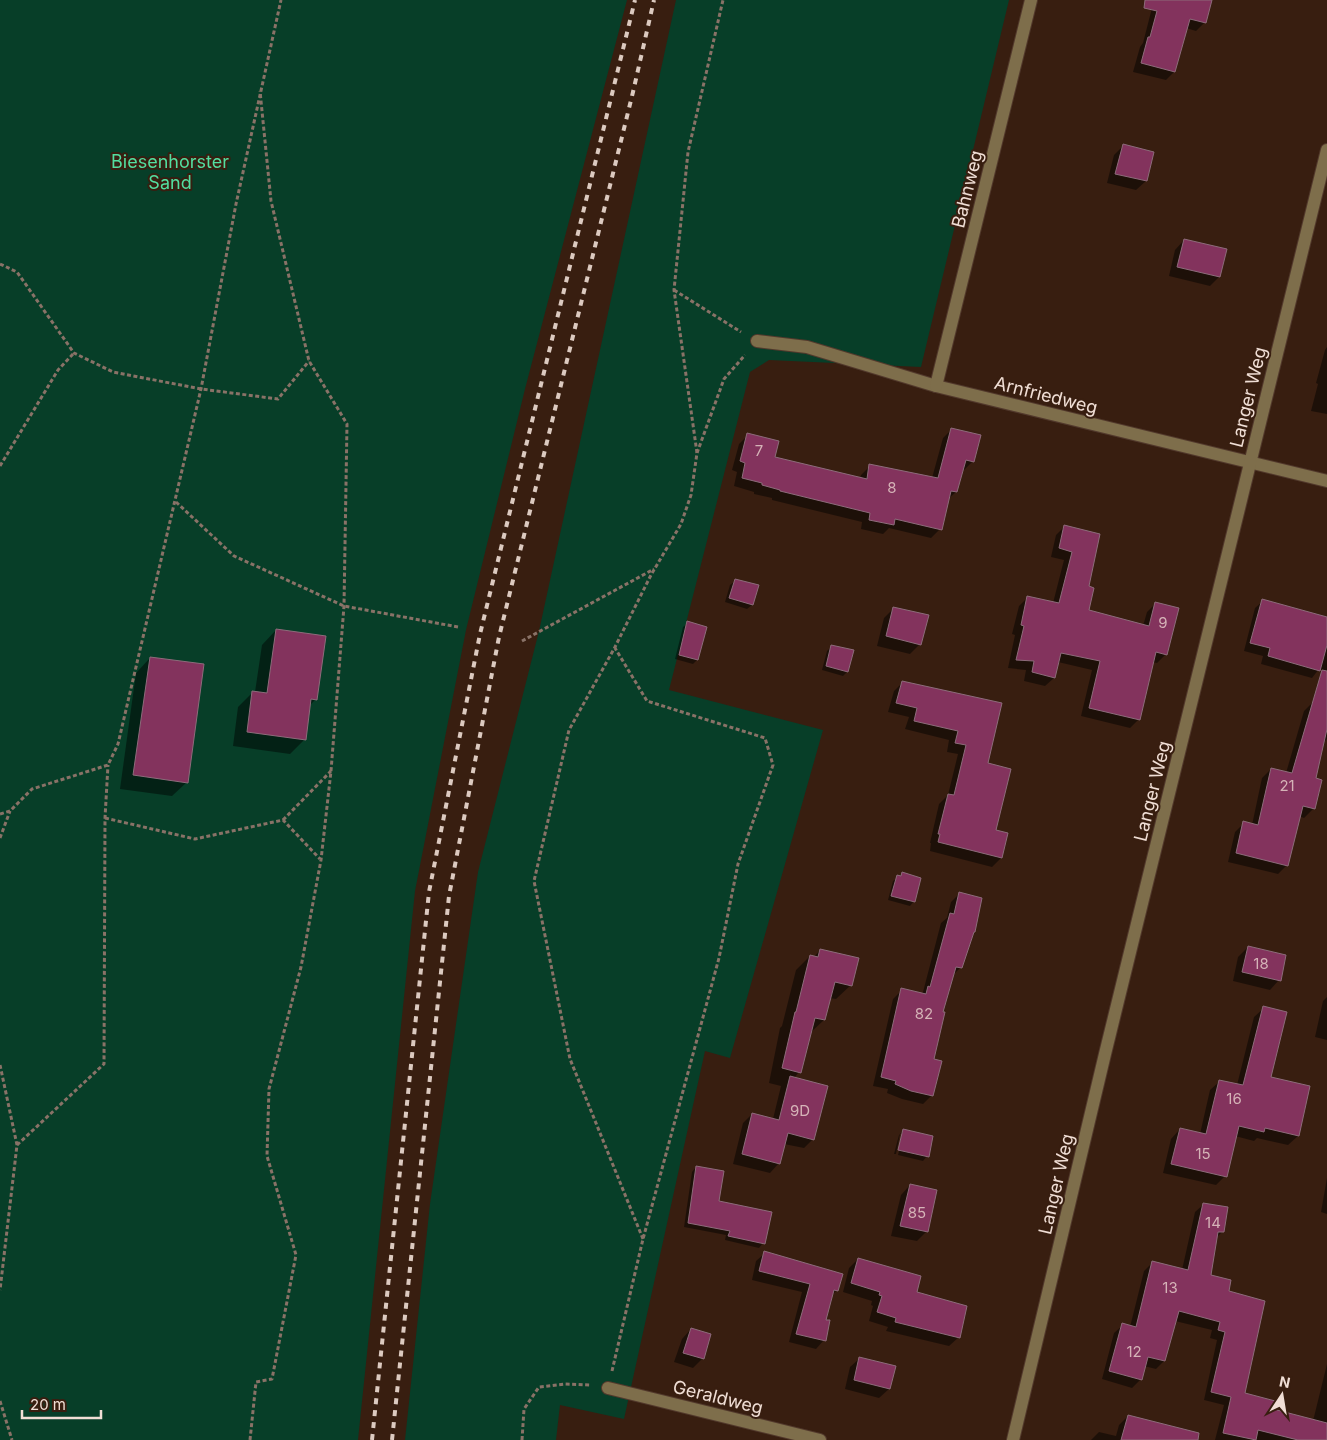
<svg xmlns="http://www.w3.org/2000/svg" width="1327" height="1440" viewBox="0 0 1327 1440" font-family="Inter,sans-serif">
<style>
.green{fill:#073e28}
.shadow{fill:#0007}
.building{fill:#83335d;stroke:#8d6c7b}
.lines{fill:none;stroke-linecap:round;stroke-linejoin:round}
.minor-casing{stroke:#52392c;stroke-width:14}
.path{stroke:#897267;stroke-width:3;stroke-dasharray:4 2.5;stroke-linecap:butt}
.minor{stroke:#7e6e4b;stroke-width:12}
.rail{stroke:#dccac0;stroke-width:4;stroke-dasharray:6 6;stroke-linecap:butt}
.labels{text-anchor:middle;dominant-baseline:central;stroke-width:4;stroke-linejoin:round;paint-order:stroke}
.number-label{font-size:15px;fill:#d5b3b7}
.park-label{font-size:18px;fill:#52dea0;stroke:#381e10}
.street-label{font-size:18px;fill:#f0ded5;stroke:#381e10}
</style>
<rect width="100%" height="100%" fill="#381e10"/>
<g class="green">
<polygon points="0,0 627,0 525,389 466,630 415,891 358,1440 0,1440"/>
<polygon points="676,0 1009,0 921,367 769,360 750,372 669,690 823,730 730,1058 705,1051 624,1419 560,1405 556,1440 405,1440 430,1204 478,872 539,631"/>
</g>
<g class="shadow">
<polygon points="1154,0 1211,0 1205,22 1196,31 1186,28 1174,72 1166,80 1133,72 1140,47 1143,43"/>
<polygon points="1123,146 1146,181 1136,190 1107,183 1114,155"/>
<polygon points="1184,240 1219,277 1210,286 1169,276 1175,250"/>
<polygon points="1327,347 1327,414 1311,411 1318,384 1316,383 1325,350"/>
<polygon points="952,429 973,461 964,470 962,470 956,492 947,500 940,529 931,538 889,528 883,534 861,529 862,522 772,500 772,498 754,494 754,492 734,486 737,472 732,470 739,444 748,435 773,458 860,479 861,475 870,466 932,478 943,438"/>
<polygon points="1065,526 1087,587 1087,611 1143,626 1147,612 1156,603 1166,654 1157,663 1153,662 1139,719 1130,728 1081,716 1092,670 1058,662 1054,678 1045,686 1024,681 1026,670 1008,668 1015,635 1012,634 1019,606 1028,597 1053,603 1064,560 1051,557 1056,535"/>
<polygon points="735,581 758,586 752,605 747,609 725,602 730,585"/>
<polygon points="1263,601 1327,618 1327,671 1319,669 1312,678 1261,664 1263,656 1244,651 1255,608"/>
<polygon points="894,608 920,644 910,654 877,646 884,618"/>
<polygon points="688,623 706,627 697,660 693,664 675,659 683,627"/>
<polygon points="276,630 316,699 309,706 304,740 290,754 233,746 238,707 253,692 255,692 262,645"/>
<polygon points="832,646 847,672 843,676 822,670 827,651"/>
<polygon points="150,658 187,782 172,796 120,789 136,673"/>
<polygon points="903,682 1000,704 986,764 995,831 1001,858 992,867 930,851 931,843 930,843 939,804 948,795 958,754 947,752 949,740 905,729 909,717 888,712 894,691"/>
<polygon points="1313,702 1327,706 1327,739 1323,743 1315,779 1321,781 1313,809 1304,818 1299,816 1287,865 1278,874 1228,862 1235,832 1244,823 1252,825 1262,778 1271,769 1286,773 1304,711"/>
<polygon points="903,874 914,901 910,906 888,900 893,881"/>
<polygon points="960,893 961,967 952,976 941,1013 932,1060 932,1095 923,1104 902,1099 887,1093 888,1089 873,1086 893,999 902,990 921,994 923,992 941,923 947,918 951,902"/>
<polygon points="1248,947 1279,980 1270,990 1233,981 1238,957"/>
<polygon points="820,950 851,985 836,999 829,998 824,1020 809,1034 799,1072 794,1078 813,1139 804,1148 784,1144 779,1163 770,1173 733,1164 743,1123 752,1114 773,1119 781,1086 769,1083 780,1028 782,1026 796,970 810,956 814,957"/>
<polygon points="1327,997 1327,1040 1315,1037 1323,1001"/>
<polygon points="1264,1008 1269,1078 1298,1136 1288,1145 1257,1138 1254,1141 1235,1136 1225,1176 1216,1185 1163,1173 1171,1139 1180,1129 1200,1134 1210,1090 1220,1081 1237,1085 1254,1017"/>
<polygon points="903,1131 927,1156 923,1161 898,1155 903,1134 900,1134 896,1154 894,1154 899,1135"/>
<polygon points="696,1167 718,1202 763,1243 759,1248 725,1240 726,1235 684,1227 692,1172"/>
<polygon points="1327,1178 1327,1214 1321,1212"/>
<polygon points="910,1185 927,1231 917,1241 891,1236 901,1195"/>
<polygon points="1204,1204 1222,1232 1216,1238 1210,1276 1227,1292 1244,1394 1276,1411 1313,1421 1327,1364 1327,1440 1215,1440 1224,1405 1204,1400 1217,1340 1210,1338 1212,1330 1175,1321 1164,1361 1156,1369 1144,1366 1141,1379 1132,1388 1102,1379 1114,1333 1123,1325 1130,1327 1144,1271 1153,1262 1182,1270 1195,1212"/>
<polygon points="765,1253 837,1290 831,1296 825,1320 824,1340 816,1349 789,1342 802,1292 752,1280 756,1261"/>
<polygon points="858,1259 915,1293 959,1337 949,1346 886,1331 888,1327 869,1321 873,1306 871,1305 872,1301 843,1292 849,1268"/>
<polygon points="691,1329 703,1358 693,1368 674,1362 682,1339"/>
<polygon points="860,1358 895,1367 889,1389 879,1398 845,1389 850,1367"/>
<polygon points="1128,1416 1166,1440 1091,1440 1099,1432 1116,1436 1119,1425"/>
</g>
<g class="building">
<polygon points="1145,0 1212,0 1206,23 1190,19 1175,72 1141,63 1148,37 1150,37 1157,11 1144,8"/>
<polygon points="1123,144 1154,152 1147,181 1115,174"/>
<polygon points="1184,239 1227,249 1220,277 1177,267"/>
<polygon points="951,428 981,435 974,462 966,460 957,492 951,491 942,530 895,519 894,525 869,520 870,513 780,491 780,490 762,485 762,483 742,478 745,463 740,461 747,433 779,441 775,457 867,479 869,464 938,478"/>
<polygon points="1064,525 1100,534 1089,586 1094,588 1089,610 1149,626 1155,602 1179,608 1167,655 1156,652 1140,720 1089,708 1100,661 1061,653 1055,678 1032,672 1034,661 1016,660 1024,626 1021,625 1027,596 1059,603 1072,552 1059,548"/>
<polygon points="735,579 759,585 753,605 729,598"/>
<polygon points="1262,599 1327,617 1327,645 1320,671 1268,656 1270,648 1250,643"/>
<polygon points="893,607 929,615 921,645 886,636"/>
<polygon points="687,621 707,627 698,660 679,655"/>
<polygon points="276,629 326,636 317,700 311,699 306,740 247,732 252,691 267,693"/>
<polygon points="831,645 854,650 848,672 826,666"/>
<polygon points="150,657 204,664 188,783 133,775"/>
<polygon points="1322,670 1327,671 1327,729 1316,778 1322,780 1315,809 1303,806 1288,866 1236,853 1243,821 1258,825 1271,768 1292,773"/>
<polygon points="902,681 1002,703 988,763 1011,769 996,830 1008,833 1002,858 938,842 940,834 938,834 948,794 954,795 966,745 955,743 958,731 914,721 917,708 896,703"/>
<polygon points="902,872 921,878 915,902 891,896 897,875 901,876"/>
<polygon points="959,892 982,898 975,932 974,932 962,968 956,967 943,1012 945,1012 934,1059 942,1061 933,1096 911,1091 895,1084 896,1081 881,1077 901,988 926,994 928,986 930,987 950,913 954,914"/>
<polygon points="1248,946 1286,955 1281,981 1242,972"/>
<polygon points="820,949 859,958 852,986 835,982 825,1020 815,1018 801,1073 782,1068 795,1012 796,1012 810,955 818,957"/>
<polygon points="1263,1006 1287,1012 1271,1077 1310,1086 1299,1136 1265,1128 1264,1132 1239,1126 1227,1177 1171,1164 1180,1128 1206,1134 1219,1080 1243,1085"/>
<polygon points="790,1076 828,1086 814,1140 788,1133 780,1164 742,1154 752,1113 779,1120"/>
<polygon points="903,1129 933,1136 929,1157 898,1150"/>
<polygon points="696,1166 724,1171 719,1201 772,1212 765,1244 728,1236 730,1231 688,1223"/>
<polygon points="910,1184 937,1190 928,1232 900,1226"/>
<polygon points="1203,1203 1228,1207 1224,1232 1218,1232 1211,1275 1231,1280 1229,1291 1265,1301 1245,1393 1279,1402 1277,1410 1327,1423 1327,1440 1298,1440 1258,1430 1256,1440 1223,1433 1231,1397 1211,1392 1225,1332 1218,1330 1220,1322 1179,1311 1165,1361 1148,1357 1142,1380 1109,1371 1122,1323 1136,1327 1152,1261 1188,1270"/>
<polygon points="764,1251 843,1274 838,1291 834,1290 826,1320 830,1320 826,1341 796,1334 810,1284 759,1271"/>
<polygon points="858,1258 921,1276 917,1292 967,1306 960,1338 895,1322 896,1318 877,1312 882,1296 879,1295 880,1292 851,1283"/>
<polygon points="691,1328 711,1334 704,1359 683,1353"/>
<polygon points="859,1357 896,1366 890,1389 854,1380"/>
<polygon points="1128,1415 1199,1433 1198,1440 1121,1440"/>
</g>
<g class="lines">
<g class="minor-casing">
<g id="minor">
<polyline points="757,341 807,347 936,386 1327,481"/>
<polyline points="936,386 1031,0"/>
<polyline points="608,1388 820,1440"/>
<polyline points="1013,1440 1105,1054 1327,150"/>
</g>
</g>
<g class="path">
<polyline points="0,264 17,272 74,353 113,372 201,389 278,399 309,361"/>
<polyline points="674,290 741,332"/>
<polyline points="697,453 674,290 688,152 723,0"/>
<polyline points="0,466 58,370 74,353"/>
<polyline points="176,502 234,556 344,606 458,627"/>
<polyline points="522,641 654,569"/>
<polyline points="0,814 10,811 32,789 108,765 118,744 201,389 236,204 281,0"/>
<polyline points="105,818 195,839 283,820 320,859"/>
<polyline points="283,820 331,771"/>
<polyline points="0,838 10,811"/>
<polyline points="0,1065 17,1145 0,1290"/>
<polyline points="17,1145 104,1064 105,818 108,765"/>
<polyline points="643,1239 570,1059 534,881 569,730 615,647 651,575 681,524 691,495 697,453 724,379 745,355"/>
<polyline points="612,1371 643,1239 719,958 738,864 773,765 765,738 647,701 615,648"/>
<polyline points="0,1401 12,1440"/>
<polyline points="250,1440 256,1382 272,1379 296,1255 267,1156 269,1089 301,967 321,860 331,771 344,606 347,424 309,361 271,201 260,91"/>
<polyline points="522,1440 524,1409 539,1387 565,1384 590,1385"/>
</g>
<use href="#minor" class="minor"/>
<g class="rail">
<polyline points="372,1440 429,892 480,634 635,0"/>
<polyline points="392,1440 449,896 499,637 633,92 654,0"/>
</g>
</g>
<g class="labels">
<g class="number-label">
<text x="759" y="450">7</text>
<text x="892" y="487">8</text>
<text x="1163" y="622">9</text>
<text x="1287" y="785">21</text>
<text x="1261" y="963">18</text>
<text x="924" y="1013">82</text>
<text x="1234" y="1098">16</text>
<text x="800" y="1110">9D</text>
<text x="1203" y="1153">15</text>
<text x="917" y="1212">85</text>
<text x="1213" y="1222">14</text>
<text x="1170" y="1287">13</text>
<text x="1134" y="1351">12</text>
</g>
<g class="park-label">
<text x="170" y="161">Biesenhorster<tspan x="170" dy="21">Sand</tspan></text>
</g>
<g class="street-label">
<text transform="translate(967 189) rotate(-76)">Bahnweg</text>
<text transform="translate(1046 395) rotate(14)">Arnfriedweg</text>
<text transform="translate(1248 397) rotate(-76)">Langer Weg</text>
<text transform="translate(1152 791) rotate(-76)">Langer Weg</text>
<text transform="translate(1056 1184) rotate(-77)">Langer Weg</text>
<text transform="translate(718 1397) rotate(14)">Geraldweg</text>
</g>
</g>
<g transform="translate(1282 1395) rotate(12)" stroke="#381e10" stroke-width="4" paint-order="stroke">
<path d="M0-4L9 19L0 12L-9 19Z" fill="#f0ded5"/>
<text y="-8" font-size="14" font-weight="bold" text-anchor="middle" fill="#f0ded5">N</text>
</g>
<path d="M22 1410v8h79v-8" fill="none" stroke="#f0ded5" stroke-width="2.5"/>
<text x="30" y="1410" font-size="15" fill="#f0ded5" stroke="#381e10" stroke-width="4" paint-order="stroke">20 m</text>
</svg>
